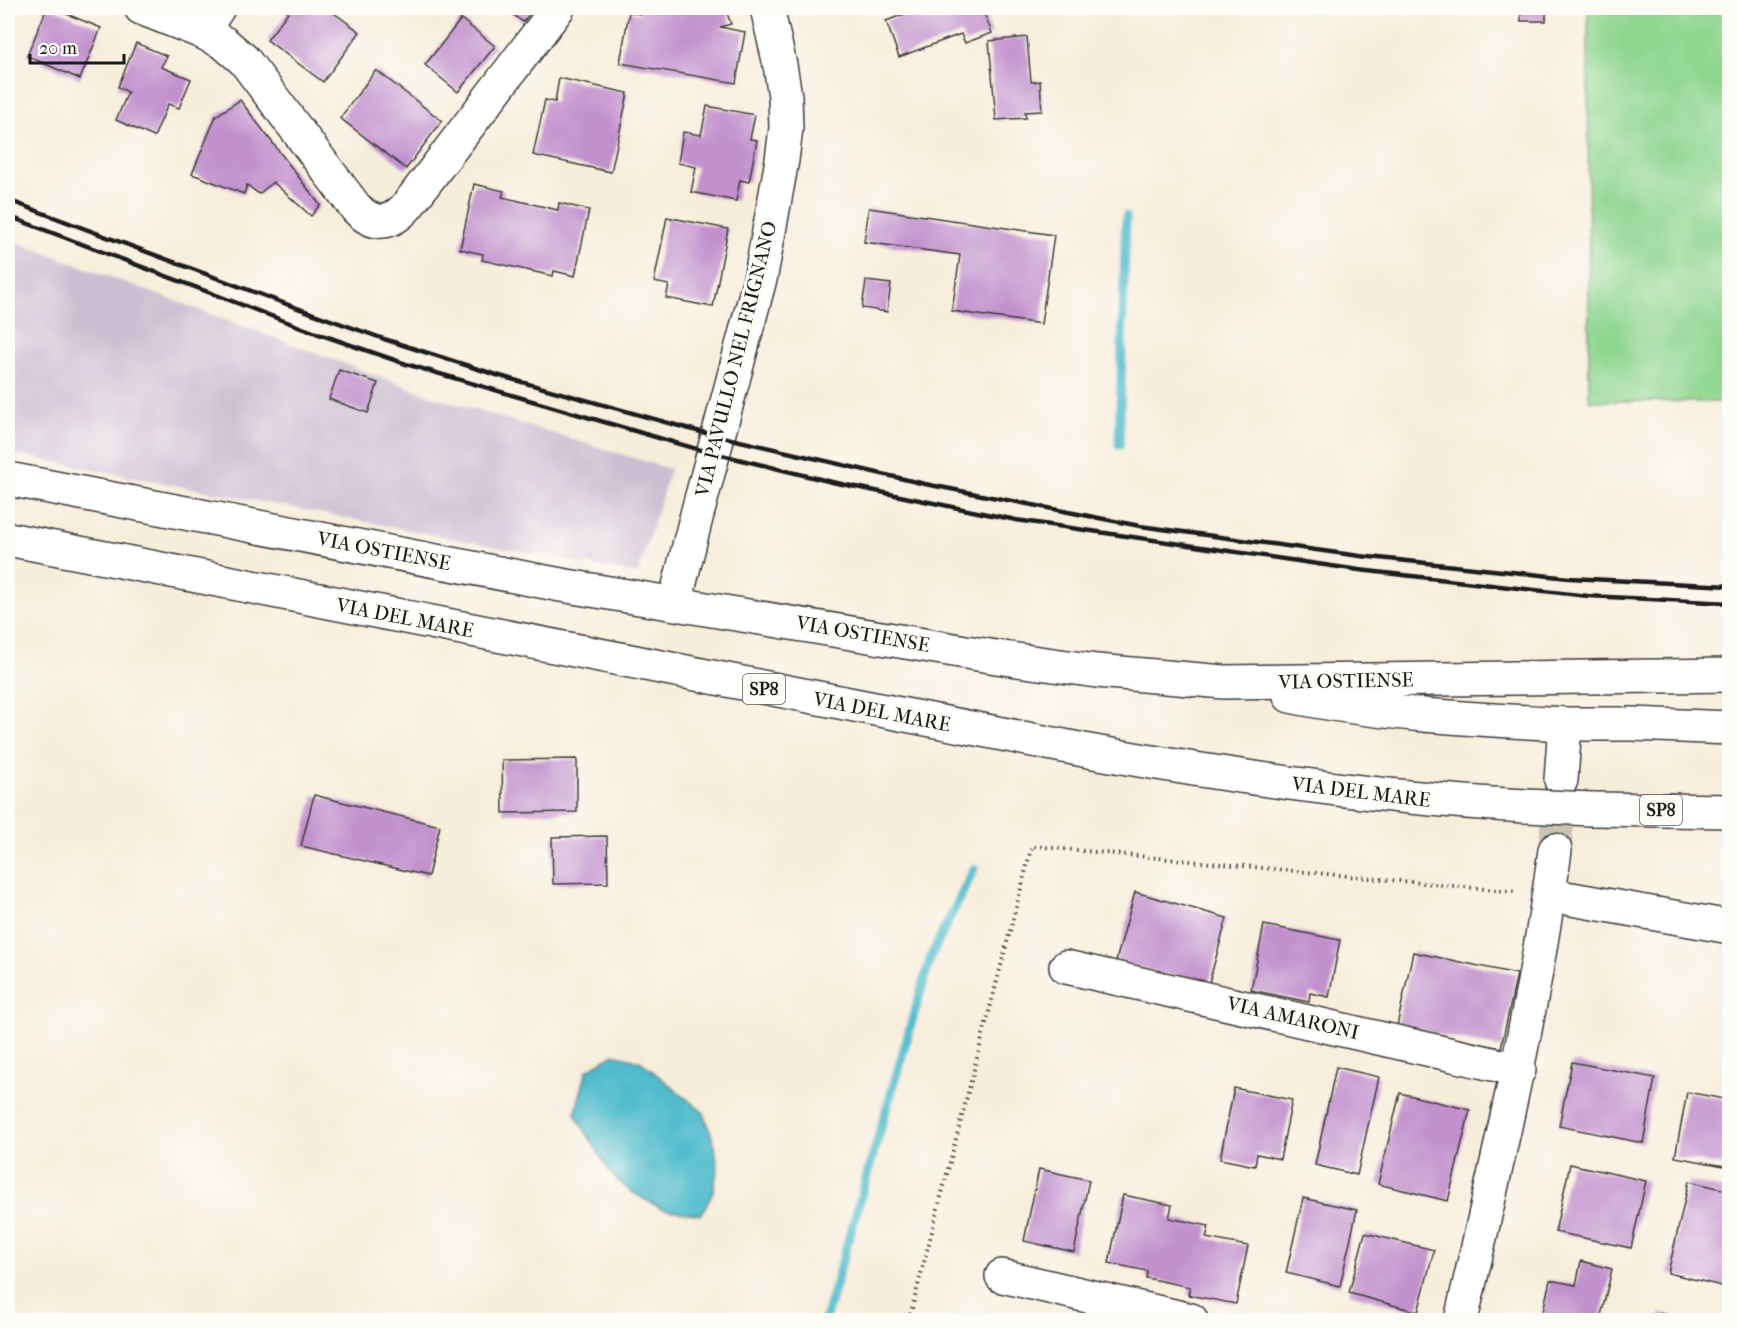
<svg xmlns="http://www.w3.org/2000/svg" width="1737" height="1328" viewBox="0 0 1737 1328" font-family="'IM FELL French Canon',serif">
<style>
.industrial{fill:#cebed1}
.green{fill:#8ed58f;stroke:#557856;stroke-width:1.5}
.water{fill:#50bbcc;stroke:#366c74;stroke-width:1.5}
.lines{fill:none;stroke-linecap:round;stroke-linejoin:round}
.stream{stroke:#50bbcc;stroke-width:9}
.building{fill:#c190cd}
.minor-tunnel{stroke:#cbc3b5;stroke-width:33;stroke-dasharray:33 16;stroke-linecap:butt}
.minor-casing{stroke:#3d3b39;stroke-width:36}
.secondary-casing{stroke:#3d3b39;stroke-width:36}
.primary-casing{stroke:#3d3b39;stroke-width:36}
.path{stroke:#3d3b39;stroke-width:4;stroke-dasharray:1.5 4.5;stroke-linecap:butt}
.minor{stroke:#fff;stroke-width:33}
.secondary{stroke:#fff;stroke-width:33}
.primary{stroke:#fff;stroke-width:33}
.rail{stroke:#1c1c1c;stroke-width:4.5}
.primary-bridge-casing{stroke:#3d3b39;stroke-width:36;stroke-linecap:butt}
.primary-bridge{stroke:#fff;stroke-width:33}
.labels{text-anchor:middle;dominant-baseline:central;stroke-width:6;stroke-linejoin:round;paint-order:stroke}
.shield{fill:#fdfcf7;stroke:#605f5e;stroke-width:1.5}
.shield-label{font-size:18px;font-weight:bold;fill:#1c1c1c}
.street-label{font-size:20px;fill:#1c1c1c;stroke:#fdfcf7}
</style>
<rect width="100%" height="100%" fill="#fdfcf7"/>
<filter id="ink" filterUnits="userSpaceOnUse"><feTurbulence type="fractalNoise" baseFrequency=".0167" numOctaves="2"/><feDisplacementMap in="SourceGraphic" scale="12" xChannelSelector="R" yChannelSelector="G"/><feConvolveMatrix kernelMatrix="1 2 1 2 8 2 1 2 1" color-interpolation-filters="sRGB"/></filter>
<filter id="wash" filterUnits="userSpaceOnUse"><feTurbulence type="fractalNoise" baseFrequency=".008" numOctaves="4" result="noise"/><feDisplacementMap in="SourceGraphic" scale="24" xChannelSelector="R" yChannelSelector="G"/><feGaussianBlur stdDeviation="1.35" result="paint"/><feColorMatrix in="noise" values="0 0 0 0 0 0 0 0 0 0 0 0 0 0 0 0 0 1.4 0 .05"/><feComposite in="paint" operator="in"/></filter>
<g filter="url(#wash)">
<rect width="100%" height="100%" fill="#f7eddb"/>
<polygon class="industrial" points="8,239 437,398 670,469 638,574 8,453"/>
<polygon class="green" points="1588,8 1729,8 1729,402 1589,401"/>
<polygon class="water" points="614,1054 640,1061 704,1113 715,1146 718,1169 712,1195 701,1215 662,1209 631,1192 611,1174 575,1114 587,1070"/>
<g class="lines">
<g class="stream">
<polyline points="1119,445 1126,216"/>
<polyline points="825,1320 931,956 974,869"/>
</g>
</g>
<g id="blocks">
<g class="building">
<polygon points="47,8 52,8 101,28 80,79 27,56"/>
<polygon points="291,8 327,8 360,32 323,82 267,40"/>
<polygon points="504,8 534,8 523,22"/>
<polygon points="638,8 725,8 731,24 720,27 745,32 736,83 620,63 629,12 640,14"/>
<polygon points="914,8 982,8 992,33 965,43 961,34 899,57 886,21 915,10"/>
<rect x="1521" y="8" width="25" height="13"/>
<polygon points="461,19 495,46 458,92 425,65"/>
<polygon points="1027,37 1031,82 1040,81 1042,111 1025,112 1026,118 996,120 989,41"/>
<polygon points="136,43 167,56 161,67 191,79 179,108 168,104 154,137 116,120 128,92 118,87"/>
<polygon points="376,70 442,121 406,169 340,118"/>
<polygon points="559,78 628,93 611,172 533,155 545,100 555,102"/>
<polygon points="240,100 320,205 311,216 273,182 259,194 247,185 244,194 192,174 216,116"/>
<polygon points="707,106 755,115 750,139 757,140 749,182 740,180 736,201 691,192 696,167 678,163 683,132 701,135"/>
<polygon points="474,184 504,191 502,197 558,210 559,203 589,210 575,276 554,271 553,276 482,260 483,254 460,249"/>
<polygon points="869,208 1054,235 1041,324 952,311 960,255 864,242"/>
<polygon points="667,217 728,229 713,307 666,298 669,285 654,282"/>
<polygon points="866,281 891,284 887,312 862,308"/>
<polygon points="339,370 378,383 368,413 329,399"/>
<polygon points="577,759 577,812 503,813 502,760"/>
<polygon points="314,795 440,826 428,876 301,846"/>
<polygon points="607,836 608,883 553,884 552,837"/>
<polygon points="1135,892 1227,918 1208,986 1116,961"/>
<polygon points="1264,925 1340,940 1329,997 1310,993 1309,1002 1251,990"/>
<polygon points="1413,952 1517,974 1501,1048 1397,1026"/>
<polygon points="1572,1062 1655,1078 1643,1143 1559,1126"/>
<polygon points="1336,1067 1379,1077 1357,1175 1315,1165"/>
<polygon points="1234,1088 1292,1100 1280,1159 1257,1154 1255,1166 1220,1159"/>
<polygon points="1687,1092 1730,1100 1730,1167 1675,1157"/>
<polygon points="1400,1093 1470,1110 1448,1201 1378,1184"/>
<polygon points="1570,1164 1646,1181 1631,1248 1555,1232"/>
<polygon points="1039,1169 1089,1180 1074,1252 1024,1241"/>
<polygon points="1689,1181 1730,1191 1730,1288 1668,1273"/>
<polygon points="1123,1195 1172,1205 1169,1218 1209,1226 1206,1238 1248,1246 1236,1304 1188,1295 1190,1287 1146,1278 1147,1271 1109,1263"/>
<polygon points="1303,1198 1357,1210 1340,1286 1286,1273"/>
<polygon points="1365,1233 1434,1250 1418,1312 1349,1293"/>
<polygon points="1581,1261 1612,1269 1600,1320 1541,1320 1550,1280 1576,1285"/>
<polygon points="1661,1313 1686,1320 1659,1320"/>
</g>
</g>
</g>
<g filter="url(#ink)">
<use href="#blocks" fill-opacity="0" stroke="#3d3b39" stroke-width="1.5"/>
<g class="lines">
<polyline class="minor-tunnel" points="1555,850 1561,780"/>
<g class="minor-casing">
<g id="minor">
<polyline points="141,8 202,32"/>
<path d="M218,8l-16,24 22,11 20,17 112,148c18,19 35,17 52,-3l150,-197"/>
<polyline points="675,602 695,522 761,275 782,160 786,128 785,96 780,65 767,8"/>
<polyline points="1561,780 1565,724 1633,724 1730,728"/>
<polyline points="1549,895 1730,927"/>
<polyline points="1066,967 1519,1070"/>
<polyline points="1002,1276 1191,1320"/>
<path d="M1461,1320c36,-156 73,-311 94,-470"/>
</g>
</g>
<g class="secondary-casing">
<g id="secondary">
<polyline points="8,479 561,585 996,657 1097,671 1224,682 1730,675"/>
<path d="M1290,696c91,19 183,23 275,28"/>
</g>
</g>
<g class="primary-casing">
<g id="primary">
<path d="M8,539l1086,213c144,26 287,46 432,54"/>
<polyline points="1592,809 1730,811"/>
</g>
</g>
<polyline class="path" points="909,1320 1032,846 1517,892"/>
<use href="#minor" class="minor"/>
<use href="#secondary" class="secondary"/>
<use href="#primary" class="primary"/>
<g class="rail">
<polyline points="8,200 286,304 384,339 500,376 697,431 925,484 1140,526 1360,556 1569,578 1730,586"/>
<polyline points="8,216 316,333 406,364 693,448 832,482 1016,520 1359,570 1588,596 1730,603"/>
</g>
<g class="primary-bridge-casing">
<polyline id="primary-bridge" points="1526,806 1592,809"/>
</g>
<use href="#primary-bridge" class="primary-bridge"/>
</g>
</g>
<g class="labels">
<g class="shield">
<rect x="743" y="674" width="42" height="30" rx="4.5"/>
<rect x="1640" y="795" width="42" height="30" rx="4.5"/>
</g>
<g class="shield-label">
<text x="764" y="689">SP8</text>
<text x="1661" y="810">SP8</text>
</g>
<g class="street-label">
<text transform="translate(736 359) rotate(-76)">VIA PAVULLO NEL FRIGNANO</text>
<text transform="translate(384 551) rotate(11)">VIA OSTIENSE</text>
<text transform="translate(405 618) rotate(11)">VIA DEL MARE</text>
<text transform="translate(863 634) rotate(10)">VIA OSTIENSE</text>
<text transform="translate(1346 681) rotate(-1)">VIA OSTIENSE</text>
<text transform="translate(882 712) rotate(11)">VIA DEL MARE</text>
<text transform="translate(1361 792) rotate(7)">VIA DEL MARE</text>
<text transform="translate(1293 1018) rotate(13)">VIA AMARONI</text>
</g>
</g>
<rect width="1737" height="1328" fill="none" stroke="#fdfcf7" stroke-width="30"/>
<path d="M30 54v9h94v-9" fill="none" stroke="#1c1c1c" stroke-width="3"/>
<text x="39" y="54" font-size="18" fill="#1c1c1c" stroke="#fdfcf7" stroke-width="4.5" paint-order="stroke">20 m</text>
</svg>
